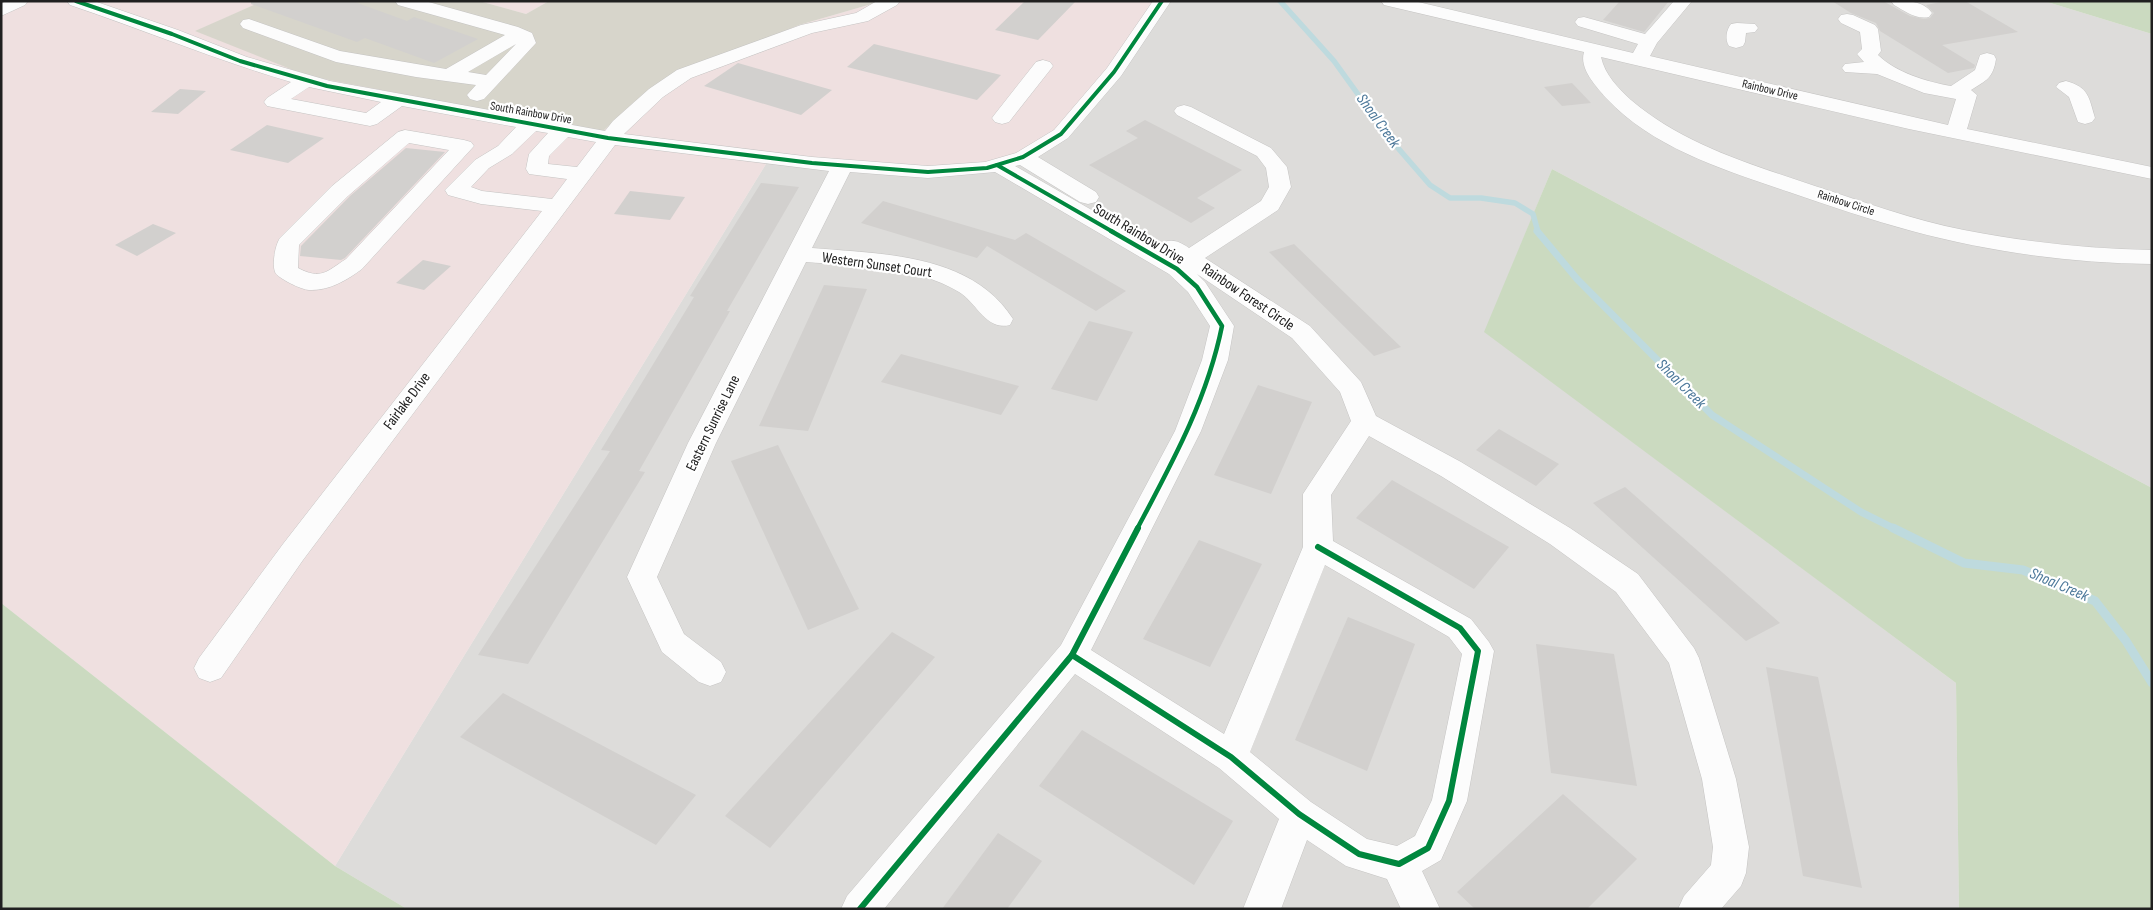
<svg xmlns="http://www.w3.org/2000/svg" width="2153" height="910" viewBox="0 0 2153 910" font-family="'Sofia Sans Condensed',sans-serif">
<style>
.residential{fill:#dddcda}
.commercial{fill:#efe0e0}
.construction{fill:#d7d5cb}
.forest{fill:#cbdac0}
.lines{fill:none;stroke-linecap:round;stroke-linejoin:round}
.stream-far2{stroke:#bedade;stroke-width:5.5}
.stream-far1{stroke:#bedade;stroke-width:7}
.stream{stroke:#bedade;stroke-width:9}
.building{fill:#d2d0ce}
.minor-casing{stroke:#c5c4c3;stroke-width:1}
.minor{fill:#fcfcfc;fill-rule:evenodd}
.cycleway-far2-casing{stroke:#fff;stroke-width:6}
.cycleway-far1-casing{stroke:#fff;stroke-width:8}
.cycleway-casing{stroke:#fff;stroke-width:9}
.cycleway-far2{stroke:#00873e;stroke-width:4}
.cycleway-far1{stroke:#00873e;stroke-width:4.5}
.cycleway{stroke:#00873e;stroke-width:6}
.labels{text-anchor:middle;dominant-baseline:central;stroke-width:4.5;stroke-linejoin:round;paint-order:stroke}
.far-street-label{font-size:12px;fill:#202020;stroke:#fff}
.street-label{font-size:15px;fill:#202020;stroke:#fff}
.water-label{font-size:16px;font-style:italic;fill:#4c789a;stroke:#fff}
</style>
<rect width="100%" height="100%" fill="#eeece9"/>
<polygon class="residential" points="1161,1 2044,1 2152,34 2152,488 1552,169 1485,332 1956,683 1959,909 407,909 335,866 769,159"/>
<g class="commercial">
<polygon points="1,1 263,1 196,31 602,132 634,102 680,75 799,25 882,1 1161,1 1079,117 1023,157 953,169 769,159 335,866 1,603"/>
<polygon points="479,1 549,1 526,14"/>
</g>
<polygon class="construction" points="263,1 479,1 526,14 549,1 882,1 799,25 680,75 634,102 602,132 308,76 195,31"/>
<g class="forest">
<polygon points="2044,1 2152,1 2152,34"/>
<polygon points="1552,169 2152,488 2152,909 1959,909 1956,683 1484,332"/>
<polygon points="1,603 335,866 407,909 1,909"/>
</g>
<g class="lines">
<polyline class="stream-far2" points="1280,1 1334,61 1391,140 1430,185 1450,198 1481,198 1515,203 1533,214 1538,232"/>
<polyline class="stream-far1" points="1537,231 1577,279 1712,415 1861,512 1895,529"/>
<polyline class="stream" points="1893,528 1964,563 2023,570 2095,601 2126,641 2152,683"/>
</g>
<g class="building">
<polygon points="251,1 352,1 407,21 414,17 478,39 434,63 365,38 357,42 251,4"/>
<polygon points="1025,1 1076,1 1038,40 995,30"/>
<polygon points="1620,1 1669,1 1644,32 1603,20"/>
<polygon points="1832,1 1883,1 1910,16 1924,19 1930,18 1934,13 1926,5 1946,1 1965,1 2018,32 1942,45 1975,65 1974,68 1948,73 1880,31 1876,23 1851,13"/>
<polygon points="874,44 1001,75 977,100 847,67"/>
<polygon points="738,63 832,90 801,115 704,86"/>
<polygon points="1572,83 1591,103 1562,106 1544,87"/>
<polygon points="180,89 206,91 178,114 151,112"/>
<polygon points="1145,120 1242,170 1197,198 1215,208 1191,223 1089,165 1138,138 1126,131"/>
<polygon points="267,125 324,138 288,163 230,150"/>
<polygon points="406,148 445,152 345,258 341,260 300,256 301,246 350,196"/>
<polygon points="761,183 799,187 727,311 730,311 639,471 645,472 528,664 478,655 610,451 601,450 694,297 690,296"/>
<polygon points="630,191 685,197 670,220 614,214"/>
<polygon points="883,201 1015,240 1026,233 1126,291 1096,311 987,246 977,258 861,223"/>
<polygon points="153,224 176,233 137,256 115,245"/>
<polygon points="1294,244 1401,347 1374,356 1269,252"/>
<polygon points="423,260 451,266 424,290 396,283"/>
<polygon points="824,285 867,289 808,431 759,426"/>
<polygon points="1089,321 1133,332 1097,401 1051,389"/>
<polygon points="901,354 1019,386 1001,415 881,382"/>
<polygon points="1258,385 1312,402 1271,494 1214,475"/>
<polygon points="1499,429 1559,464 1536,486 1476,450"/>
<polygon points="778,445 859,609 808,630 731,461"/>
<polygon points="1392,480 1509,547 1474,589 1356,518"/>
<polygon points="1625,487 1780,623 1746,641 1593,503"/>
<polygon points="1199,540 1262,564 1210,667 1143,639"/>
<polygon points="1348,617 1415,644 1367,771 1295,740"/>
<polygon points="892,632 935,657 770,848 725,816"/>
<polygon points="1536,644 1614,654 1637,786 1551,773"/>
<polygon points="1766,667 1818,677 1862,888 1803,876"/>
<polygon points="503,693 696,795 656,845 460,737"/>
<polygon points="1082,730 1233,821 1194,885 1039,786"/>
<polygon points="1563,794 1637,859 1587,909 1475,909 1457,892"/>
<polygon points="998,833 1042,861 1007,909 942,909"/>
</g>
<g class="lines">
<g class="minor-casing">
<g id="minor">
<polygon points="6,1 28,1 25,5 1,16 1,4"/>
<path d="M67,1h27l84,29 69,27 83,24 275,50 8,-10 36,-32 28,-19 124,-45 55,-12 21,-12h23l-3,4 -29,16 -56,12 -121,45 -28,19 -39,37 188,23 116,9 57,-4 31,-9 38,-23 53,-62 46,-67h18l-50,75 -53,62 -30,19 58,35 3,5 -3,5 -8,2 -8,-2 -60,-37 -5,1 148,85 -2,-4 3,-5c10,-3 16,0 25,6l72,-47 8,-14 -3,-19 -9,-12 -80,-41 -3,-4 3,-4 7,-2 7,2 80,41 16,19 4,20 -13,23 -73,48 105,68 51,56 15,34 85,46 109,66 68,46 56,74 5,10 37,121 13,68 -3,26 -5,13 -20,23h-43l6,-13 27,-31 2,-18 -11,-68 -33,-116 -53,-71 -66,-48 -109,-68 -72,-40 -38,59 2,46 138,78 18,23 5,9 -27,150 -26,59 -19,11 18,38h-39l-14,-30 -41,-13 -39,-26 -26,69h-38l36,-90 -60,-51 -144,-94 -191,235h-43l6,-13 214,-251 114,-214 27,-71 8,-34 -22,-34 -19,-18 -174,-102 -67,6 -78,-6 -38,76c69,6 159,5 201,71l-3,6c-24,6 -33,-22 -51,-33 -45,-27 -103,-26 -153,-30l-90,181 -59,134 27,57 37,28 5,10 -5,10 -11,4 -11,-4 -37,-30 -35,-75 61,-134 141,-272 -214,-26 -312,415 -82,118 -11,4 -11,-4 -5,-10 5,-10 84,-114 259,-333 -61,-7 -33,-9 -3,-5 30,-30 23,-14 18,-19 -114,-21 -25,18 -7,2 -103,-20 -3,-4 3,-4 24,-16c-75,-22 -147,-52 -221,-77zM309,87l72,15 -15,11 -75,-14zM536,131l12,2 -19,21 -3,15 3,5 38,5 -15,20 -70,-8 -11,-4 18,-19 23,-14zM568,137l28,5 -19,25 -29,-3 1,-8zM1197,274l95,64 48,54 11,29 -48,73v53l-79,187 -133,-84 110,-219 27,-71 6,-34 -29,-44zM1325,565l124,72 13,17 -30,146 -17,36 -18,10 -30,-7 -56,-37 -61,-50z"/>
<path d="M395,1h30l93,26 14,6 4,10 -52,56 -7,2 -7,-2 -3,-4 9,-10 -60,-8 -80,-15 -93,-34 -3,-4 3,-4 6,-1 91,32 106,18 59,-34 -107,-30zM516,44l-30,31 -18,-3z"/>
<path d="M1381,1h33l219,52 5,-9 -60,-18 -3,-4 3,-4 6,-1 61,17 29,-33h18l-35,42 -7,13 298,69 8,-26 -32,-6 -47,-19 -32,-2 -3,-4 3,-4 19,-2 -7,-8 5,-5 -2,-17 -19,-9 -3,-4 3,-4 6,-1 6,1 22,10 3,4 3,22 -3,4c17,17 49,27 73,31l24,-16 5,-15 7,-2 7,2 2,4c-3,19 -9,21 -25,31l6,5 -10,34 185,38v12l-243,-50 -308,-72c4,18 17,31 30,43 53,45 119,64 184,86 49,16 98,34 149,44 62,12 124,19 188,20v14c-81,-1 -162,-12 -240,-33 -41,-11 -82,-25 -123,-39 -64,-22 -135,-43 -183,-94 -10,-12 -27,-29 -22,-46l-200,-47z"/>
<path d="M1891,1c15,0 32,-1 41,12l-3,4c-13,3 -24,-6 -35,-12z"/>
<path d="M1737,23l18,1 3,4 -3,4 -9,1 -1,9 -2,4 -7,2 -7,-2c-4,-6 -3,-16 2,-22z"/>
<polygon points="1043,60 1050,62 1053,66 1050,70 1009,122 1002,124 995,122 992,118 995,114 1036,62"/>
<path d="M2066,81c23,6 23,17 29,37l-3,4 -7,2 -7,-2 -9,-25 -13,-10 3,-4z"/>
<path d="M405,130l59,10 7,2 3,4 -112,123c-15,11 -33,22 -53,21 -7,0 -32,-12 -34,-18 -3,-8 0,-27 5,-34l52,-52 66,-54zM409,143l40,7 -103,109c-20,13 -25,21 -48,9l1,-23 49,-49z"/>
</g>
</g>
<use href="#minor" class="minor"/>
<g class="cycleway-far2-casing">
<g id="cycleway-far2">
<polyline points="76,1 172,34 240,61 327,86 608,138 812,163 928,172 987,168 1023,157 1061,134 1114,72 1162,1"/>
<polyline points="997,165 1113,232"/>
</g>
</g>
<g class="cycleway-far1-casing">
<path id="cycleway-far1" d="M1111,231l66,38 20,18 25,39c-15,74 -50,137 -85,203"/>
</g>
<g class="cycleway-casing">
<g id="cycleway">
<polyline points="1072,655 1231,757 1299,814 1359,854 1399,864 1428,848 1449,801 1478,651 1460,628 1318,547"/>
<polyline points="860,909 1072,655 1138,528"/>
</g>
</g>
<use href="#cycleway-far2" class="cycleway-far2"/>
<use href="#cycleway-far1" class="cycleway-far1"/>
<use href="#cycleway" class="cycleway"/>
</g>
<g class="labels">
<g class="far-street-label">
<text transform="translate(1770 90) rotate(13)">Rainbow Drive</text>
<text transform="translate(531 113) rotate(10)">South Rainbow Drive</text>
<text transform="translate(1846 203) rotate(18)">Rainbow Circle</text>
</g>
<g class="street-label">
<text transform="translate(1139 234) rotate(31)">South Rainbow Drive</text>
<text transform="translate(877 265) rotate(8)">Western Sunset Court</text>
<text transform="translate(1248 297) rotate(34)">Rainbow Forest Circle</text>
<text transform="translate(407 401) rotate(-53)">Fairlake Drive</text>
<text transform="translate(713 423) rotate(-64)">Eastern Sunrise Lane</text>
</g>
<g class="water-label">
<text transform="translate(1378 121) rotate(54)">Shoal Creek</text>
<text transform="translate(1681 384) rotate(45)">Shoal Creek</text>
<text transform="translate(2059 585) rotate(23)">Shoal Creek</text>
</g>
</g>
<rect width="2153" height="910" fill="none" stroke="#202020" stroke-width="5"/>
</svg>
